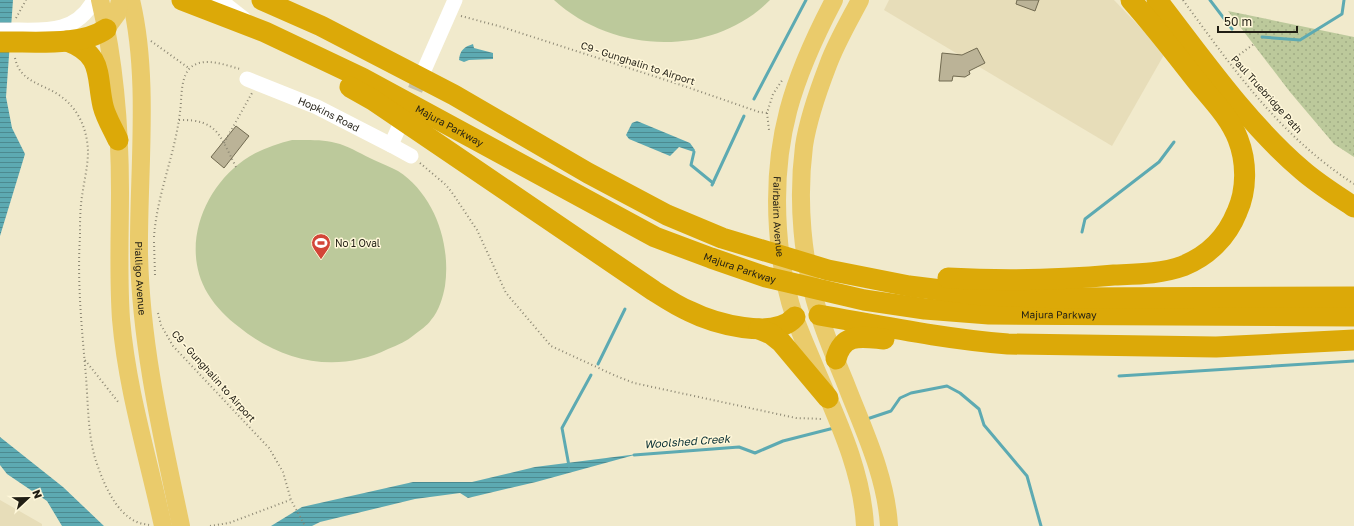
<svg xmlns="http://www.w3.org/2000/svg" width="1354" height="526" viewBox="0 0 1354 526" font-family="'Golos Text',sans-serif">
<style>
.built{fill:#e7ddb9}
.grass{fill:url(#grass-dots)}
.park{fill:#bcc99b}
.water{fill:url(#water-rules)}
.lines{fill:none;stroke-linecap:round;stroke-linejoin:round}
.stream{stroke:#5daab2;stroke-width:3}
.building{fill:#bbb397;stroke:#716a50}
.minor-tunnel{stroke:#c7c1a7;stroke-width:15;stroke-dasharray:15 8;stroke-linecap:butt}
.path{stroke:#8d8874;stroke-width:2;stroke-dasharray:1 3;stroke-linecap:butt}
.minor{stroke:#fff;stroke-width:15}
.major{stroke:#eacb6b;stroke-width:18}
.highway{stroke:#dca908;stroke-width:21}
.labels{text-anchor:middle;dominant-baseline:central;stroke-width:3;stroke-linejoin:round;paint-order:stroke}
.street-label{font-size:10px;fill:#211e14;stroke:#fff7d9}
.poi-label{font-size:10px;fill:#211e14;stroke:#fff7d9;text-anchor:start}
.water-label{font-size:11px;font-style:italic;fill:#0c3236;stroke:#fff7d9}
</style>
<defs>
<pattern id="grass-dots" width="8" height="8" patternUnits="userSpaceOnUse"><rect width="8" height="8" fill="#bcc99b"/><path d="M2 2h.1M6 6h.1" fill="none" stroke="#a1ac85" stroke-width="1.8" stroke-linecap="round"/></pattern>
<pattern id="water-rules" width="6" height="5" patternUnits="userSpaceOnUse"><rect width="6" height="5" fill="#5daab2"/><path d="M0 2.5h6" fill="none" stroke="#4c8a90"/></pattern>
</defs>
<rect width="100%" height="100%" fill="#f1eacc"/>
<g class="built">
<polygon points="889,0 1114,0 1165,53 1112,146 884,10"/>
<polygon points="0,500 42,524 42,526 0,526"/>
</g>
<polygon class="grass" points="1228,11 1354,37 1354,157 1334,144 1290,92"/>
<g class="park">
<path d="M554,0h216c-58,58 -157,54 -216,0z"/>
<path d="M292,140c16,0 33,-1 48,4 12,4 23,11 34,16 8,4 17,7 24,11 37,24 53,73 47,115 -2,11 -6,25 -14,34 -4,6 -11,10 -17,15 -7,6 -16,10 -26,14 -51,25 -106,13 -149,-22 -12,-9 -23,-20 -31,-33 -28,-46 -5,-105 36,-134 14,-10 32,-16 48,-20z"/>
</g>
<g class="water">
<polygon points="0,0 13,0 6,97 12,128 25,154 0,236"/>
<path d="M473,44l1,4 19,5v6l-24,1 -5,2 -5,-2c1,-10 5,-13 14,-16z"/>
<polygon points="637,121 690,143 695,150 694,152 679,147 670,156 629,139 626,135 632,123"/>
<polygon points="0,437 63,487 104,526 62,526 47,501 7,474 0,465"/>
<polygon points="638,454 536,482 468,498 460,493 415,499 320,522 312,526 271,526 302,507 413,482 472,482 535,467"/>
</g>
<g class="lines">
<g class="stream">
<polyline points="1210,0 1232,29"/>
<polyline points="1262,37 1300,40 1342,14 1344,0"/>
<polyline points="754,99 806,0"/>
<polyline points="694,152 691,165 713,183"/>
<polyline points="712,185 744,116"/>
<polyline points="1082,232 1085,219 1159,162 1174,142"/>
<polyline points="598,364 625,309"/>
<polyline points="1119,376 1354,361"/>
<polyline points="867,419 891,411 900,398 911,393 947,386 960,393 979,409 984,425 1027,476 1041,526"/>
<polyline points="634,455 739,447 755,453 783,441 834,428"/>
<polyline points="569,466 562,428 591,375"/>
</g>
</g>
<g class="building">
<polygon points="1017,0 1039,0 1035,11 1016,4"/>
<polygon points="977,48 985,63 969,71 970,74 965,77 953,76 952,81 939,81 942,53 962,55"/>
<polygon points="236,126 249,136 224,168 211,157"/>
</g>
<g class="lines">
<polyline class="minor-tunnel" points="406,111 424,69"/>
<g class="path">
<path d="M1183,0c51,70 97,136 171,184"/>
<polyline points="461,16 502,27 681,85 759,112 767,113 773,94 783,79"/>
<polyline points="16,18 26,0"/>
<polyline points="151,41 190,69"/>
<polyline points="1236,57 1254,44"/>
<path d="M15,58c5,24 26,25 44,37 19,13 28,33 29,56 0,15 -4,31 -6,45 -2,13 -2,27 -2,40 -3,47 2,94 6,141 2,26 2,57 9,81 7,22 20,55 42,64 4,2 8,2 12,3"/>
<polyline points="767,113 769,130"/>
<path d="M179,120c39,-1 41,16 57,47"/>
<polyline points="224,143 252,93"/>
<polyline points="420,163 446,185 453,194 477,230 506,293 551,346 616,376 634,383 796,418 823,419"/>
<path d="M154,237c3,-43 21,-82 26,-125 2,-13 0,-34 10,-44 13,-12 35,-3 50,1"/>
<polyline points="154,242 155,275"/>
<polyline points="158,313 161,325 173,346 269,448 283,472 291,500 305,526"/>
<polyline points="85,360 119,403"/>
<polyline points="210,526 229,523 290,500"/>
</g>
<g class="minor">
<polyline points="220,0 244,19"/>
<path d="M0,30c37,-1 74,8 94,-30"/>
<polyline points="425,68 455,0"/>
<path id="s1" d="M247,79l70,28 74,38 8,-18"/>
<polyline points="391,145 411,156"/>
</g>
<g class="major">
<path d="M100,0c15,63 20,128 20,192 0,42 -2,84 1,127 6,71 27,138 42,207"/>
<path id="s2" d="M131,0c19,78 7,174 8,254 2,93 23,182 42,272"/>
<path id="s3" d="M834,0c-41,78 -62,139 -56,229 2,30 7,60 17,89 5,14 11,28 17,42 22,53 50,107 53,166"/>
<path d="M860,0c-11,21 -24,43 -32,65 -10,26 -20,54 -24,81 -7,55 -2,115 15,168 7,23 17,46 26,68 18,47 41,93 44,144"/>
<polyline points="106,29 117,14 120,0"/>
</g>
<g class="highway">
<path id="s4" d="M182,0l83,32 97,46 293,159 56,21 55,19 98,23 61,9 64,5 365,2"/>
<polyline points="262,0 321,26 454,95 588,173 667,215 722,238 828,270 909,286 982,295 1062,298 1354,297"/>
<path d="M1157,0c44,57 90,123 145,170 16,14 34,25 52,37"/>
<path d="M67,41c37,14 29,34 36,65 3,12 10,23 15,34"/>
<path d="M0,42c30,-1 81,5 106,-13"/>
<path d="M350,87l23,13 281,191c11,7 23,15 35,20 24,12 85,30 106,6"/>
<path d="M948,278c56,3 111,2 166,-3 23,-1 47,-1 69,-9 25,-10 44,-29 54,-54 10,-22 10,-50 1,-73 -9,-23 -27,-40 -42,-59 -21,-27 -42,-54 -65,-80"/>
<path d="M819,315c63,11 126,24 189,29l208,3 138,-7"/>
<polyline points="759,329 771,334 781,342 828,398"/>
<path d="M836,359c7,-27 26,-22 48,-20"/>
</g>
</g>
<defs>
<g id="stadium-pin" transform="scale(1)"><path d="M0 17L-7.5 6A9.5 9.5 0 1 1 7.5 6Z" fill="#d34538" stroke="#fff7d9"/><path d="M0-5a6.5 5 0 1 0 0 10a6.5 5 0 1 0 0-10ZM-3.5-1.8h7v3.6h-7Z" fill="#fff"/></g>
</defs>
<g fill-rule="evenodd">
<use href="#stadium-pin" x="321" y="243"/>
</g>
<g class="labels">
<g class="street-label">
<text transform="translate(638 63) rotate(18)">C9 - Gunghalin to Airport</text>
<text transform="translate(1267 94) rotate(48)">Paul Truebridge Path</text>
<text stroke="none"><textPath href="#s1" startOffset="89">Hopkins Road</textPath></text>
<text stroke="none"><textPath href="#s4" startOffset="296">Majura Parkway</textPath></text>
<text stroke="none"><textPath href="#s3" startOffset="227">Fairbairn Avenue</textPath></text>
<text stroke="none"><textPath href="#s4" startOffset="620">Majura Parkway</textPath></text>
<text stroke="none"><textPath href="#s2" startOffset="279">Pialligo Avenue</textPath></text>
<text stroke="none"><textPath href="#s4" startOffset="944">Majura Parkway</textPath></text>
<text transform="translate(214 376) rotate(48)">C9 - Gunghalin to Airport</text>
</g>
<g class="poi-label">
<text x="335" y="243">No 1 Oval</text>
</g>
<g class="water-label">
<text transform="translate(687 441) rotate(-4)">Woolshed Creek</text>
</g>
</g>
<g transform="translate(28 498) rotate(68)" stroke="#fff7d9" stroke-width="3" paint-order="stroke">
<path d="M0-3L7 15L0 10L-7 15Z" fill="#211e14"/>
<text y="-6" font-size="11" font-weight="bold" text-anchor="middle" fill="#211e14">N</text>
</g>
<path d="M1218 26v6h79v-6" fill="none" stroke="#211e14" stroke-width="2"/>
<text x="1224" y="26" font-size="12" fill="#211e14" stroke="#fff7d9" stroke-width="3" paint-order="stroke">50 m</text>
</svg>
